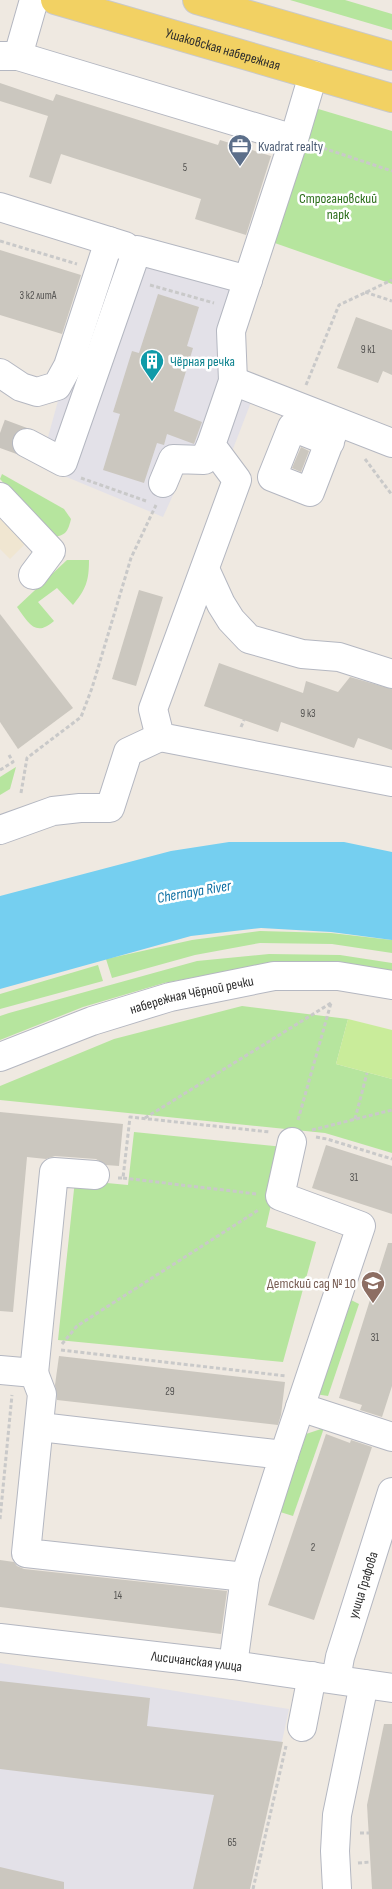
<svg xmlns="http://www.w3.org/2000/svg" width="392" height="1889" viewBox="0 0 392 1889" font-family="'Sofia Sans Condensed',sans-serif">
<style>
.industrial{fill:#e3e1e8}
.education{fill:#f0e6d1}
.green{fill:#b6e59e}
.pitch{fill:#c9ec9a}
.water{fill:#75cff0}
.building{fill:#cbc7bf}
.lines{fill:none;stroke-linecap:round;stroke-linejoin:round}
.minor-tunnel{stroke:#c8c4bd;stroke-width:28;stroke-dasharray:28 14;stroke-linecap:butt}
.minor-casing{stroke:#b4b7c1;stroke-width:30}
.major-casing{stroke:#c9c9c9;stroke-width:30}
.path{stroke:#c9c9c9;stroke-width:3;stroke-dasharray:4 2.5;stroke-linecap:butt}
.minor{stroke:#fff;stroke-width:28}
.major{stroke:#f2d163;stroke-width:28}
.labels{text-anchor:middle;dominant-baseline:central;stroke-width:5;stroke-linejoin:round;paint-order:stroke}
.number-label{font-size:11px;fill:#555452}
.street-label{font-size:14px;fill:#2e2e2e;stroke:#fff}
.service-label{font-size:14px;fill:#4e5e75;stroke:#fff;text-anchor:start}
.park-label{font-size:14px;fill:#2c6e1b;stroke:#fff}
.culture-label{font-size:14px;fill:#0d838f;stroke:#fff;text-anchor:start}
.education-label{font-size:14px;fill:#785e54;stroke:#fff;text-anchor:end}
.water-label{font-size:15px;font-style:italic;fill:#0d6fa3;stroke:#fff}
</style>
<rect width="100%" height="100%" fill="#efe9e1"/>
<g class="industrial">
<polygon points="100,249 252,289 233,363 253,397 231,454 182,475 163,517 40,466"/>
<polygon points="0,1663 289,1709 250,1889 0,1889"/>
</g>
<polygon class="education" points="0,515 26,543 10,559 0,549"/>
<g class="green">
<polygon points="290,0 345,0 392,14 392,30"/>
<polygon points="315,108 392,131 392,284 269,241"/>
<path d="M2,474l62,35 7,10c-3,12 -5,17 -19,18l-52,-58z"/>
<path d="M67,560h22c0,21 -3,29 -16,45l-16,-17 -19,14 16,19c-19,17 -26,1 -37,-14z"/>
<polygon points="16,767 10,789 0,795 0,777"/>
<polygon points="260,931 331,933 392,940 392,953 332,944 260,943 195,955 112,978 106,959 192,940"/>
<polygon points="269,954 340,955 392,963 392,973 270,963 164,983 83,1007 0,1040 0,1016 9,1013 197,961"/>
<polygon points="98,965 103,981 0,1009 0,994"/>
<polygon points="242,1006 348,1019 336,1064 392,1079 392,1153 325,1133 0,1100 0,1086 114,1039"/>
<polygon points="134,1132 284,1147 266,1227 316,1242 283,1362 58,1340 75,1180 128,1185"/>
<polygon points="351,1300 359,1304 328,1396 315,1394"/>
<polygon points="324,1428 293,1516 277,1511 300,1436"/>
</g>
<polygon class="pitch" points="348,1019 392,1030 392,1079 336,1064"/>
<polygon class="water" points="229,842 344,842 392,852 392,940 331,932 261,928 191,936 0,989 0,896 171,851"/>
<g class="building">
<polygon points="0,83 53,101 56,94 218,145 220,140 271,156 246,235 195,219 201,199 61,154 51,184 29,177 48,116 0,101"/>
<polygon points="0,250 81,275 62,334 0,315"/>
<polygon points="158,294 199,307 187,346 193,348 174,411 202,422 194,444 167,434 164,445 157,443 144,483 103,470 120,414 113,412 132,351 139,353"/>
<polygon points="356,317 392,330 392,375 383,371 378,383 337,368"/>
<polygon points="301,447 309,451 301,472 292,468"/>
<polygon points="139,590 163,597 136,686 112,679"/>
<polygon points="0,614 73,708 18,749 0,722"/>
<polygon points="219,663 303,693 306,681 338,692 350,677 392,689 392,750 358,738 354,748 281,722 278,732 204,706"/>
<polygon points="0,1112 123,1124 119,1166 106,1165 96,1159 55,1156 46,1159 27,1157 13,1312 0,1311"/>
<polygon points="326,1145 392,1166 392,1214 312,1188"/>
<polygon points="388,1243 392,1243 392,1386 382,1417 360,1410 362,1405 339,1398"/>
<polygon points="59,1356 285,1382 281,1415 278,1425 57,1400 55,1385"/>
<polygon points="326,1434 350,1443 351,1440 372,1447 314,1620 268,1605"/>
<polygon points="0,1560 14,1562 17,1566 24,1569 227,1591 221,1634 0,1607"/>
<polygon points="0,1681 150,1698 147,1726 283,1742 250,1889 193,1889 214,1795 0,1769"/>
<polygon points="384,1724 392,1724 392,1889 372,1889 367,1805"/>
<polygon points="0,1867 64,1882 64,1889 0,1889"/>
</g>
<g class="lines">
<polyline class="minor-tunnel" points="0,433 27,443"/>
<g class="minor-casing">
<g id="minor">
<polyline points="0,56 18,56 294,139 313,75"/>
<polyline points="18,56 34,0"/>
<polyline points="294,139 231,331 233,381 211,445 237,480 153,709 160,737 392,782"/>
<polyline points="0,207 125,246"/>
<polyline points="0,373 21,387 37,392 57,386 68,366 109,241"/>
<polyline points="233,381 392,443"/>
<polyline points="330,442 292,427 272,477 310,492 337,422"/>
<polyline points="27,443 63,462 137,250 248,280"/>
<polyline points="163,483 173,459 204,460 211,445"/>
<polyline points="0,497 51,551 33,575"/>
<polyline points="205,569 221,604 231,620 249,639 302,654 339,657 392,674"/>
<polyline points="0,830 53,811 80,808 110,808 128,752 160,737"/>
<path id="s1" d="M0,1057l92,-36 78,-24 104,-21h64l54,9"/>
<polyline points="0,1370 34,1373 42,1394 26,1553 245,1577 233,1665"/>
<polyline points="34,1373 54,1172 95,1175"/>
<polyline points="300,1407 392,1437"/>
<polyline points="40,1427 284,1455 245,1577"/>
<polyline points="284,1455 361,1226 280,1196 292,1142"/>
<path id="s2" d="M0,1638l233,27 159,23"/>
<path id="s3" d="M336,1679l4,-22 52,-165"/>
<polyline points="302,1727 312,1676"/>
<polyline points="337,1889 335,1851 337,1815 364,1684"/>
</g>
</g>
<g class="major-casing">
<g id="major">
<path id="s4" d="M55,0l337,98"/>
<polyline points="197,0 392,56"/>
</g>
</g>
<g class="path">
<polyline points="317,146 392,171"/>
<polyline points="0,241 77,264"/>
<polyline points="150,285 214,303"/>
<polyline points="365,292 392,301"/>
<polyline points="306,385 339,305 392,280"/>
<polyline points="365,459 392,495"/>
<polyline points="81,478 146,501"/>
<polyline points="241,727 244,720"/>
<polyline points="0,770 13,762 9,755"/>
<polyline points="21,793 27,758 81,717 92,688 131,558 156,505"/>
<polyline points="145,1118 331,1003"/>
<polyline points="355,1119 367,1073"/>
<polyline points="298,1120 331,1003"/>
<polyline points="312,1130 392,1110"/>
<polyline points="316,1137 327,1139 392,1159"/>
<polyline points="118,1178 123,1178 130,1117 270,1132"/>
<polyline points="123,1178 257,1194"/>
<polyline points="305,1282 316,1285"/>
<polyline points="62,1344 77,1326 260,1209"/>
<polyline points="61,1350 286,1376"/>
<polyline points="0,1519 12,1395"/>
<polyline points="360,1833 369,1833"/>
<polyline points="358,1863 370,1862"/>
<polyline points="253,1889 286,1746"/>
</g>
<use href="#minor" class="minor"/>
<use href="#major" class="major"/>
</g>
<defs>
<g id="office-pin" transform="scale(1.25)"><path d="M0 17L-7.5 6A9.5 9.5 0 1 1 7.5 6Z" fill="#5c6f8a" stroke="#fff"/><path d="M-6-3h4V-5.5h4V-3h4V5H-6ZM-1-4.5V-3h2v-1.5ZM-6 0V1H6V0Z" fill="#fff"/></g>
<g id="building-pin" transform="scale(1.25)"><path d="M0 17L-7.5 6A9.5 9.5 0 1 1 7.5 6Z" fill="#0f9aa8" stroke="#fff"/><path d="M-4-6H4V6H1V3H-1V6H-4ZM-2.5-4.3h1.7v1.8h-1.7ZM.8-4.3h1.7v1.8H.8ZM-2.5-1h1.7V.8h-1.7ZM.8-1h1.7V.8H.8Z" fill="#fff"/></g>
<g id="school-pin" transform="scale(1.25)"><path d="M0 17L-7.5 6A9.5 9.5 0 1 1 7.5 6Z" fill="#8d6e63" stroke="#fff"/><path d="M0-5L7-2L0 1L-7-2ZM-4 1L0 2.5L4 1V4Q0 6-4 4Z" fill="#fff"/></g>
</defs>
<g fill-rule="evenodd">
<use href="#office-pin" x="240" y="146"/>
<use href="#building-pin" x="152" y="361"/>
<use href="#school-pin" x="373" y="1283"/>
</g>
<g class="labels">
<g class="number-label">
<text x="185" y="167">5</text>
<text x="38" y="295">3 к2 литА</text>
<text x="368" y="349">9 к1</text>
<text x="308" y="713">9 к3</text>
<text x="354" y="1177">31</text>
<text x="375" y="1337">31</text>
<text x="170" y="1391">29</text>
<text x="313" y="1547">2</text>
<text x="118" y="1595">14</text>
<text x="232" y="1842">65</text>
</g>
<g class="street-label">
<text stroke="none"><textPath href="#s4" startOffset="175">Ушаковская набережная</textPath></text>
<text stroke="none"><textPath href="#s1" startOffset="202">набережная Чёрной речки</textPath></text>
<text stroke="none"><textPath href="#s3" startOffset="98">улица Графова</textPath></text>
<text stroke="none"><textPath href="#s2" startOffset="198">Лисичанская улица</textPath></text>
</g>
<g class="service-label">
<text x="258" y="146">Kvadrat realty</text>
</g>
<g class="park-label">
<text x="338" y="198">Строгановский<tspan x="338" dy="16">парк</tspan></text>
</g>
<g class="culture-label">
<text x="170" y="361">Чёрная речка</text>
</g>
<g class="education-label">
<text x="356" y="1283">Детский сад № 10</text>
</g>
<g class="water-label">
<text transform="translate(194 892) rotate(-10)">Chernaya River</text>
</g>
</g>
</svg>
